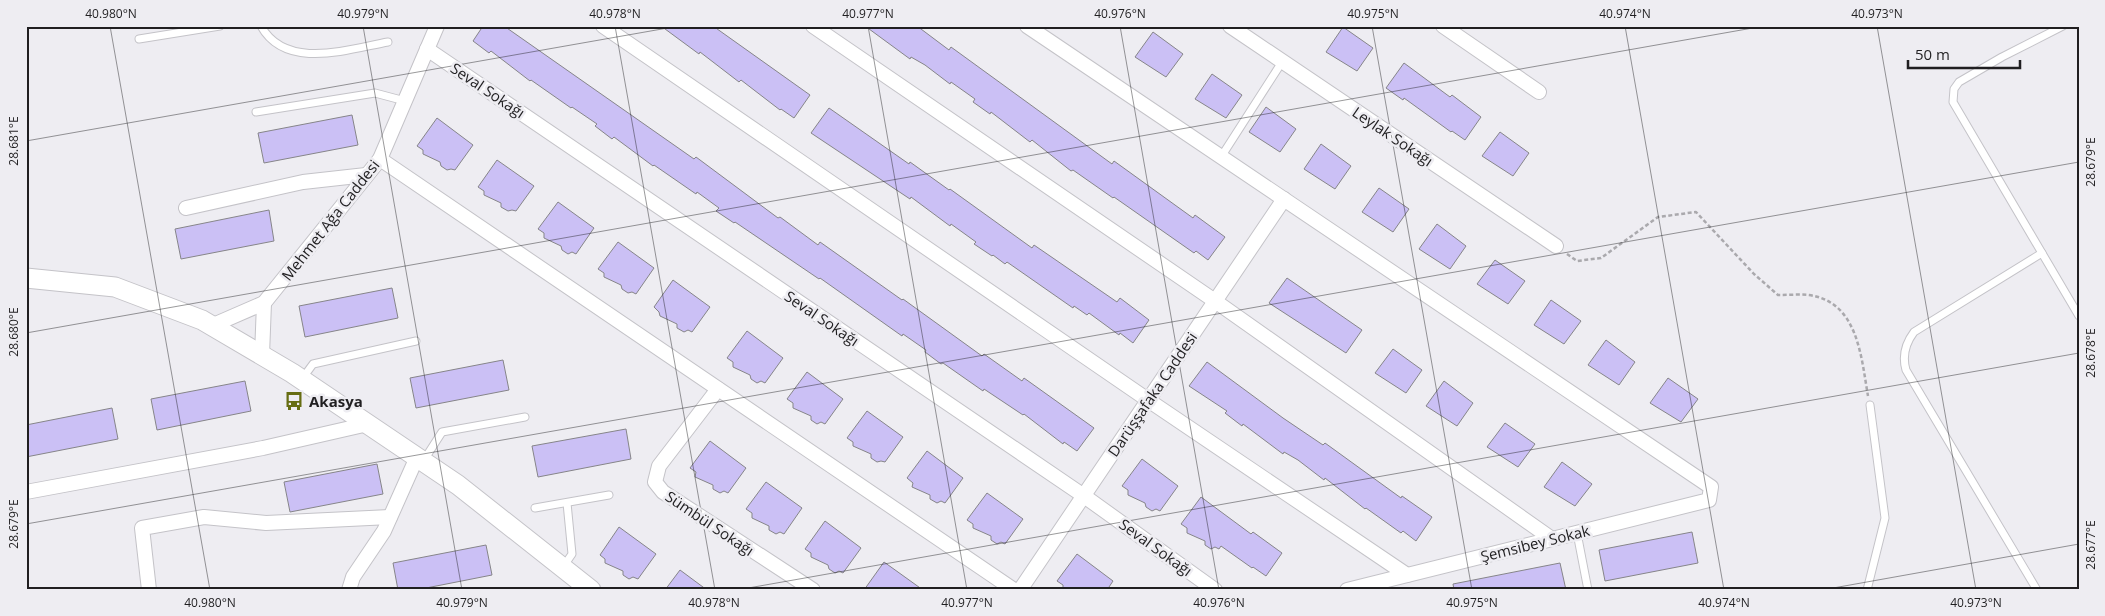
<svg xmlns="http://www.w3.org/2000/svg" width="2105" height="616" viewBox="0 0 2105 616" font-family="'Open Sans',sans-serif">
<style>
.building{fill:#cbc0f5;stroke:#868589}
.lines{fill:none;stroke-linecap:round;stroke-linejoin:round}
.lane-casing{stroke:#c4c3c8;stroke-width:9}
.street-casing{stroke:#c4c3c8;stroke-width:16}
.secondary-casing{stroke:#c4c3c8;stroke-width:21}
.path{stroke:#aaa9ad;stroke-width:2.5;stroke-dasharray:4 2.5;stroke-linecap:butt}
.lane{stroke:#fff;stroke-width:7}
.street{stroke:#fff;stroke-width:14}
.secondary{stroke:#fff;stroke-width:19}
.ticks{fill:none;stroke:#201f21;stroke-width:1;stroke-opacity:0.45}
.labels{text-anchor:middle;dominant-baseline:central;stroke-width:5;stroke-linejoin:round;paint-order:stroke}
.street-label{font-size:15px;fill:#201f21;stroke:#eeedf2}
.poi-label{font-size:15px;font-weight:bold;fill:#201f21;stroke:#eeedf2;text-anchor:start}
.neatline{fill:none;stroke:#201f21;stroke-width:2}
.ticks-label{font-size:12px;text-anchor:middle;fill:#201f21}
</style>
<rect width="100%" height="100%" fill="#eeedf2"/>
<g class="building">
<polygon points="483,26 504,26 694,159 696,157 778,218 780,217 818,245 820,242 902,300 903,299 982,356 984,354 1022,381 1024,378 1094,428 1077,451 1064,442 1063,444 1024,414 1023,415 984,389 983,391 943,363 941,364 925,352 926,350 903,334 902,336 820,278 819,279 735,222 734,223 716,211 719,208 697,192 696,194 654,165 653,166 614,137 612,139 595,126 597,124 572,107 571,108 531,80 530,81 491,51 489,53 473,41"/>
<polygon points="661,26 713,26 810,95 794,118 781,109 780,110 741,80 739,82 700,52 699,54"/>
<polygon points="865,26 917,26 949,50 951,47 1112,164 1114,161 1193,218 1195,215 1225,237 1208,260 1196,251 1194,253 1114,197 1113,198 1073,170 1071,171 1032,140 1030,142 991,112 990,114 973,102 975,99 951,82 950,84 925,65 911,57 910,59"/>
<polygon points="1343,27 1373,48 1357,71 1326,52"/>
<polygon points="1153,32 1183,54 1166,77 1135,57"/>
<polygon points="1404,63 1450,97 1452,95 1481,117 1465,140 1452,131 1451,132 1404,98 1403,100 1386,88"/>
<polygon points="1212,74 1242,95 1226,118 1195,99"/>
<polygon points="1266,107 1296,129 1280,152 1249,132"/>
<polygon points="829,108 909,164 910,162 949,190 950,189 1032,248 1034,245 1117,302 1120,298 1149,320 1133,343 1120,333 1119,335 1089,313 1087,315 1074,306 1073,308 1007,262 1005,264 993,255 992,256 974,244 976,242 951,224 950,226 911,197 910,199 811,133"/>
<polygon points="352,115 358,145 264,163 258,133"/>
<polygon points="437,118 473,145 455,170 451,169 447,170 441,166 440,162 423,154 423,150 417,146"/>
<polygon points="1500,132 1529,153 1513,176 1482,156"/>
<polygon points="1321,144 1351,166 1335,189 1304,169"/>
<polygon points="497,160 534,186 516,211 512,210 508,211 501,207 501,203 484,195 484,191 478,187"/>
<polygon points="1379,188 1409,209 1393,232 1362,212"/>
<polygon points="558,202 594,228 576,254 572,252 568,254 562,250 561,246 544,238 544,233 538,229"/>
<polygon points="269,210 274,241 181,259 175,229"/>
<polygon points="1437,224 1466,246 1450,269 1419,249"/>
<polygon points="618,242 654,268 636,294 632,292 628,293 622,289 621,285 604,277 604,273 598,269"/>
<polygon points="1495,260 1525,281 1508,304 1477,284"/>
<polygon points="1287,278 1362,330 1346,353 1269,303"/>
<polygon points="673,280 710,307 692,332 688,330 684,332 677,328 677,324 660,316 659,312 654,307"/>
<polygon points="392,288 398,318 305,337 299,306"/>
<polygon points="1551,300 1581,321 1564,344 1534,325"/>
<polygon points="747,331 783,358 765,383 761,381 757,383 751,379 750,375 733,367 733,362 727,358"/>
<polygon points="1606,340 1635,362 1619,385 1588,365"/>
<polygon points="1393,349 1422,370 1406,393 1375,373"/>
<polygon points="503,360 509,390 416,408 410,378"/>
<polygon points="1207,362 1283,418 1323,445 1325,443 1401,498 1402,496 1432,517 1416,541 1403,531 1401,533 1366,508 1365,509 1325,478 1324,480 1298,460 1284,452 1283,454 1243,424 1242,426 1225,413 1227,411 1189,386"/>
<polygon points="807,372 843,399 825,424 821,422 817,424 811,420 811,416 793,408 793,403 787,399"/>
<polygon points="1668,378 1698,399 1681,422 1650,403"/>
<polygon points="245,381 251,411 157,430 151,399"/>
<polygon points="1444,381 1473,403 1457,426 1426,406"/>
<polygon points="112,408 118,439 26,457 26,425"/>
<polygon points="867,411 903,437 885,462 881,461 877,462 871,458 871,454 853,446 853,442 847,438"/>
<polygon points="1505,423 1535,444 1518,467 1487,447"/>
<polygon points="626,429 631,459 538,477 532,446"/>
<polygon points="710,441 746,468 728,493 724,491 720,493 713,489 713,485 695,477 696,472 690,468"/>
<polygon points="927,451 963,478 945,503 941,501 937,503 930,499 930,495 912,487 913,483 907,478"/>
<polygon points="1142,459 1178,486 1160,511 1156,509 1152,511 1146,507 1145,503 1128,495 1128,490 1122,486"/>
<polygon points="1562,462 1592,484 1575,506 1544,487"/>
<polygon points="377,464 383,494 290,512 284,482"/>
<polygon points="766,482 802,508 784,534 780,532 776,534 769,530 769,526 752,518 752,513 746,509"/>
<polygon points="987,493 1023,519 1005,544 1001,542 997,544 991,540 991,536 973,528 973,524 967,520"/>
<polygon points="1201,497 1251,534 1253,532 1282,553 1266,576 1253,567 1252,568 1221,546 1219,549 1215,547 1211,549 1205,545 1205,541 1187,533 1187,528 1181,524"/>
<polygon points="825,521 861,548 843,573 839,571 835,573 829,569 828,565 811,557 811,553 805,549"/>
<polygon points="619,527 656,554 638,579 633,577 629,579 623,575 623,571 605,563 605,559 600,555"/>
<polygon points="1692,532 1698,563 1605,581 1599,550"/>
<polygon points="486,545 492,575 416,590 398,590 393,563"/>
<polygon points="1077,554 1113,581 1107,590 1063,590 1063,585 1057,581"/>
<polygon points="884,562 923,590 864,590"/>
<polygon points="1560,563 1566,590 1454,590 1453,584"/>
<polygon points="680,570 707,590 665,590"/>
</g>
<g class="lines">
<g class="lane-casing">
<g id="lane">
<path d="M261,26c25,45 88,23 127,16"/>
<polyline points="2063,26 2002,57 1959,82 1954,89 1953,102 2079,316"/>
<polyline points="139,39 220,26"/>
<polyline points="256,112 375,93 405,101"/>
<polyline points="1221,157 1282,62"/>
<polyline points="302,379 313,364 416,341"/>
<polyline points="424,460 442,432 525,417"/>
<polyline points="535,508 609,495"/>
<polyline points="1577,533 1588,590"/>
<polyline points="563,567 572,554 567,503"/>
<polyline points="1867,590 1885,518 1870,405"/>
<path d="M2037,590l-131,-220c-4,-14 -1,-26 8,-38l128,-79"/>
</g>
</g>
<g class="street-casing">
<g id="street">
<polyline points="603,26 1148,400 1407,575"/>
<polyline points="813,26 1215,301 1552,539"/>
<polyline points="1027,26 1711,487 1709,500 1347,590"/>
<polyline points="1230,26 1556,246"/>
<polyline points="1443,26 1539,92"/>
<polyline points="427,49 1084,496 1215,590"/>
<polyline points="380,159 1014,590"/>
<polyline points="186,208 303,182 366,175"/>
<polyline points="211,326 264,303 380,159 437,26"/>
<polyline points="262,355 264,303"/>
<polyline points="718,389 659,466 655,482 663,492 813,590"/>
<polyline points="26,492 263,448 368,424"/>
<polyline points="149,590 142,528 204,517 266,523 390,517"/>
<polyline points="349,590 353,577 384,531 417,457"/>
<polyline points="1020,590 1284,199"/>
</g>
</g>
<g class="secondary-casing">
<polyline id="secondary" points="26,278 115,287 202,320 292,373 458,485 591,590"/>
</g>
<path class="path" d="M1567,254l10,7 24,-3 57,-41 38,-5 58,62 24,21c10,0 21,-1 31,0 49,7 52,61 59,101"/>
<use href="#lane" class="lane"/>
<use href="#street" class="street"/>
<use href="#secondary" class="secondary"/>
</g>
<path class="ticks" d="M110,26l100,564M363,26l99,564M615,26l100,564M868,26l99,564M1120,26l99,564M1372,26l100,564M1625,26l99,564M1877,26l99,564M26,141l653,-115M26,333l1738,-307M26,524l2053,-362M737,590l1342,-237M1822,590l257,-46"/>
<defs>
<g id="bus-bare" transform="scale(1.5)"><path d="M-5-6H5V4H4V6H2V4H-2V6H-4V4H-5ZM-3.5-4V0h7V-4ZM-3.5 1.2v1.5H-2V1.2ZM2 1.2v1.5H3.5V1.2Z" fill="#666d12" stroke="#eeedf2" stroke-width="2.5" paint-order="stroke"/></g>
</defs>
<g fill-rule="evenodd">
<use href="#bus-bare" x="294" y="401"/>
</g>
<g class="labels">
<g class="street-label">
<text transform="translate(488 90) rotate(34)">Seval Sokağı</text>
<text transform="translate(1393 136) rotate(34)">Leylak Sokağı</text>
<text transform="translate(330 220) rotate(-52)">Mehmet Ağa Caddesi</text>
<text transform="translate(822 318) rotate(34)">Seval Sokağı</text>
<text transform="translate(1152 394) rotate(-56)">Darüşşafaka Caddesi</text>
<text transform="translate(710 523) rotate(34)">Sümbül Sokağı</text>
<text transform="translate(1535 543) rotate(-14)">Şemsibey Sokak</text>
<text transform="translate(1156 547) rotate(36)">Seval Sokağı</text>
</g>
<g class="poi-label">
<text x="309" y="401">Akasya</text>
</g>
</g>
<rect width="2105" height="616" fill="none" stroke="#eeedf2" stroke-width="55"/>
<path d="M1908 60v8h112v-8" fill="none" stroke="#201f21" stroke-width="2.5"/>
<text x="1915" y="60" font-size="15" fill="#201f21" stroke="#eeedf2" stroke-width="4" paint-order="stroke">50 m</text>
<rect x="28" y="28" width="2050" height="560" class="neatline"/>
<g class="ticks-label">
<text x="111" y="18">40.980°N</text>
<text x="363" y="18">40.979°N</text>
<text x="615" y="18">40.978°N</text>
<text x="868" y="18">40.977°N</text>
<text x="1120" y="18">40.976°N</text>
<text x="1373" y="18">40.975°N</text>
<text x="1625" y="18">40.974°N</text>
<text x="1877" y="18">40.973°N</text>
<text transform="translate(14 141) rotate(-90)" y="4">28.681°E</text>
<text transform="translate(2091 162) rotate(-90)" y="4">28.679°E</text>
<text transform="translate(14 332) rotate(-90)" y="4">28.680°E</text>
<text transform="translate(2091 353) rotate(-90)" y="4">28.678°E</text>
<text transform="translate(14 524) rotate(-90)" y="4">28.679°E</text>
<text transform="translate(2091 545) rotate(-90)" y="4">28.677°E</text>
<text x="210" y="607">40.980°N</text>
<text x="462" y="607">40.979°N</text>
<text x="714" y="607">40.978°N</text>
<text x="967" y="607">40.977°N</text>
<text x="1219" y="607">40.976°N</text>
<text x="1472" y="607">40.975°N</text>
<text x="1724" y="607">40.974°N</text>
<text x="1976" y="607">40.973°N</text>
</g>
</svg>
